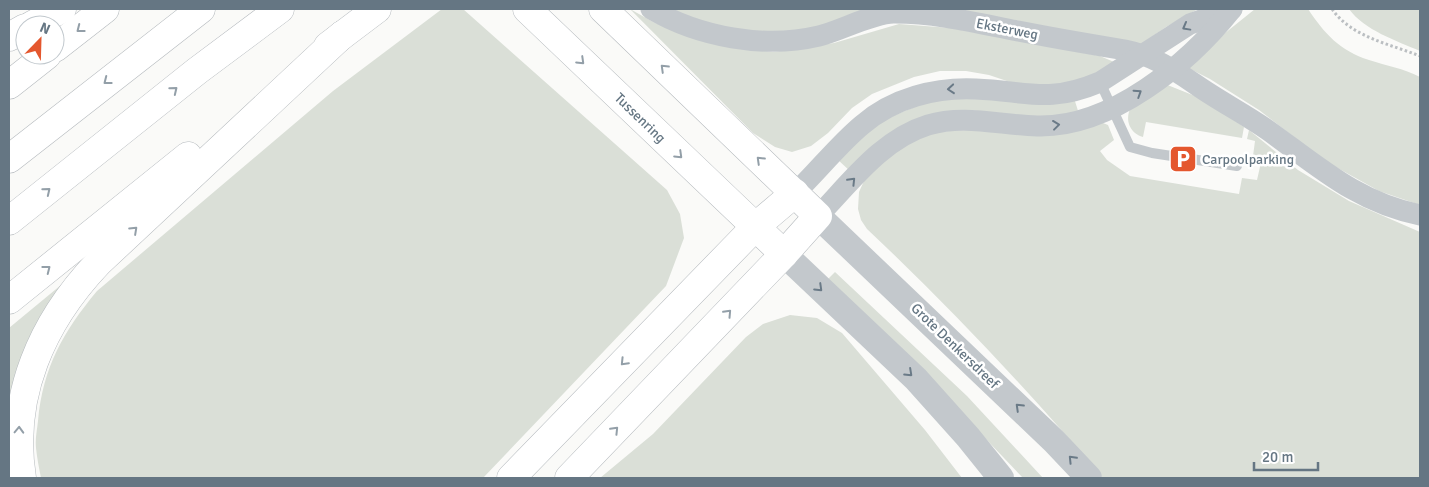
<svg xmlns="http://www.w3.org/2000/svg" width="1429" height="487" viewBox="0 0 1429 487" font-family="Signika,sans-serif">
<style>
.green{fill:#dadfd7}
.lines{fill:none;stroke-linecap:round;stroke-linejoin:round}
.trunk-casing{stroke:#b4b9bd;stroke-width:29}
.motorway-casing{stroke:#b4b9bd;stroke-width:29}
.path{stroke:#bbbfc2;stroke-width:3;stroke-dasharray:2.5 2.5;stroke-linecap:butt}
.service{stroke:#c3c8cc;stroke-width:10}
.minor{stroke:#c3c8cc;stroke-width:21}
.tertiary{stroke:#c3c8cc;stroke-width:26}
.trunk{stroke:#fff;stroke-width:28}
.motorway{stroke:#fff;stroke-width:28}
.oneway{stroke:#6a7a87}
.oneway2{stroke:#939fa8}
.labels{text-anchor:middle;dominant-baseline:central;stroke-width:5;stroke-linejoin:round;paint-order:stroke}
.street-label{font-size:14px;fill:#657683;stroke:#fff}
.poi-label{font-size:14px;fill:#657683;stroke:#fff;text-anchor:start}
</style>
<rect width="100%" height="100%" fill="#fafaf8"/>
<g class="green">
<path d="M442,9h21l204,181 13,24 4,24 -18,48 -183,192h-442c-2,-10 -4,-20 -5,-30 -1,-9 1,-18 2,-27 5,-54 25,-89 59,-130l236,-200z"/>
<polygon points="630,9 655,23 737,48 773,52 834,43 899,24 951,28 1100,56 1114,62 1079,84 1025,87 989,75 966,71 940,71 914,77 872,94 852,108 828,133 811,146 792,152 775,147 753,133"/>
<path d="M672,9h207c-24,6 -48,15 -73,20 -45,9 -94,-1 -134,-20z"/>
<polygon points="940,9 1198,9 1166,27 1137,47"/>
<path d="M1255,9h53c16,24 32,42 61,51 18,6 34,8 51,17v128l-41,-14 -54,-30 -66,-51 -49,-31 -26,-13z"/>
<path d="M1349,9h71v42c-23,-10 -56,-21 -71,-42z"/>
<path d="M1165,84l35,14 44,29 -2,11 -96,-16 -3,15c-13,-4 -18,-16 -13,-28z"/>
<polygon points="943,95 1074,98 1079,114 1046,119 969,110 851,172 837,159 874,124"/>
<path d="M1103,123l5,2 6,15 -14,11 7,9 23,16 109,18 3,-16 15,2 5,-22 -9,-2 2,-15 -8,-2 2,-9 49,40 51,31 71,31v246h-317c-74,-87 -153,-171 -236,-249l-6,-9 -3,-11 1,-17 5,-11 29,-29 38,-20z"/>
<polygon points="835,272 967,396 1043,478 1023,478 906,355 827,280"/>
<polygon points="61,285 28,351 9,478 9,328"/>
<polygon points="790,315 817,318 842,333 925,430 962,478 600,478 653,434 746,337 763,324"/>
</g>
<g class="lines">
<g class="trunk-casing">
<g id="trunk">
<polyline points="527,9 784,254 818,216 603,9"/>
<polyline points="755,227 795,193"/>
</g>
</g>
<g class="motorway-casing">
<g id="motorway">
<polyline points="32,25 62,9"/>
<polyline points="9,37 25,28"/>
<polyline points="328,46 377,9"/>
<polyline points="55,48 105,9"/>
<polyline points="9,85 47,55"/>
<polyline points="9,159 201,9"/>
<polyline points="9,221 197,71 280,9"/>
<polyline points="9,300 188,156"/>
<path d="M22,478c-13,-82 20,-156 76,-215l244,-228"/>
<polyline points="511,478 755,227"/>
<polyline points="569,478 784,254"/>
</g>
</g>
<path class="path" d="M1332,9c19,28 58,35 88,47"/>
<polyline class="service" points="1100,82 1130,147 1152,153 1237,166"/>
<g class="minor">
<path d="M651,9c48,28 113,40 168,27 21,-5 56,-24 76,-23 42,0 82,10 123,18 35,7 71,13 107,19 26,5 48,19 70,34 24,17 50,30 74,47 50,36 88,71 151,84"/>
<path d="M795,193c23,-22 43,-48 67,-68 31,-27 74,-38 114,-36 51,2 72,15 124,-7l90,-58 42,-15"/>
<path d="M818,216c32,-33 64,-77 110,-91 36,-11 72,0 109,1 74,2 151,-62 195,-117"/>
</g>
<g class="tertiary">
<polyline points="818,216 1054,441 1089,478"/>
<polyline points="784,254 916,379 968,437 1001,478"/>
</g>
<use href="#trunk" class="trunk"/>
<use href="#motorway" class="motorway"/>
</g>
<defs><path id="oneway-chevron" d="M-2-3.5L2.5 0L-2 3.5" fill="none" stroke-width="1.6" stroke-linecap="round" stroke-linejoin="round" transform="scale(1.25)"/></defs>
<g class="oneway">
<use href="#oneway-chevron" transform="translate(1186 27) rotate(151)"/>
<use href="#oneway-chevron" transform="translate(951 89) rotate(175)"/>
<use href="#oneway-chevron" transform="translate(1138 93) rotate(-33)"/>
<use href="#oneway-chevron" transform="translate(1056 125) rotate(-7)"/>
<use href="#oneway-chevron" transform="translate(852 181) rotate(-46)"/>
<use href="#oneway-chevron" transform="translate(819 288) rotate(44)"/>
<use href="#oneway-chevron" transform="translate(909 373) rotate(43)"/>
<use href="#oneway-chevron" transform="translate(1019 407) rotate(-136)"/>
<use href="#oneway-chevron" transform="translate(1072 459) rotate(-134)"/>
</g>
<g class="oneway2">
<use href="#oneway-chevron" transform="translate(80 29) rotate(142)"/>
<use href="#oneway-chevron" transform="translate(581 61) rotate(44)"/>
<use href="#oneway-chevron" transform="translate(664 68) rotate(-136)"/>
<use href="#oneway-chevron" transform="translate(107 81) rotate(142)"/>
<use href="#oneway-chevron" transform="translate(174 90) rotate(-39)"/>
<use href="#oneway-chevron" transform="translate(679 155) rotate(44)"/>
<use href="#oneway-chevron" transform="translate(760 160) rotate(-136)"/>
<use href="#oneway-chevron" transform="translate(47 191) rotate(-39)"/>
<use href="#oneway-chevron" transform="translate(134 230) rotate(-43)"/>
<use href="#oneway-chevron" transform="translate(47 269) rotate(-38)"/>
<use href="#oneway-chevron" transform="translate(728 313) rotate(-47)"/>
<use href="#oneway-chevron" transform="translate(624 362) rotate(134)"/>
<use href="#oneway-chevron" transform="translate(19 430) rotate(-88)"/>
<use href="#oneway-chevron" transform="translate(615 430) rotate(-46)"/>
</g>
<defs>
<g id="parking-square" transform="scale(1.4375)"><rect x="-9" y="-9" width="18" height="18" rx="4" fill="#e4572e" stroke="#fff"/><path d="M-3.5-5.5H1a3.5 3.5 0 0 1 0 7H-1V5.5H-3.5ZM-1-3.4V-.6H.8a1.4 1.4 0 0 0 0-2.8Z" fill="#fff"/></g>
</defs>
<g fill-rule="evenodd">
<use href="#parking-square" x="1183" y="159"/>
</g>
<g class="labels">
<g class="street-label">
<text transform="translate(1007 29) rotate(11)">Eksterweg</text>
<text transform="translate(640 118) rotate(44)">Tussenring</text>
<text transform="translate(955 346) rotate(44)">Grote Denkersdreef</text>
</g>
<g class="poi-label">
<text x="1202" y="159">Carpoolparking</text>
</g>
</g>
<rect width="1429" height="487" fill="none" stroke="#657683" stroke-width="20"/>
<g transform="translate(40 40) rotate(23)"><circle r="24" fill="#ffffff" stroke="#c1c8cd"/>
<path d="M0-4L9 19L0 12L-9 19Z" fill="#e4572e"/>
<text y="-8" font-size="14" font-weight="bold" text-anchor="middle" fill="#657683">N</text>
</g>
<path d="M1254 462v8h64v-8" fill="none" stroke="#657683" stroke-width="2.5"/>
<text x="1262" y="462" font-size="15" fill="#657683" stroke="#ffffff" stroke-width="4" paint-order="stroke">20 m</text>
</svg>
